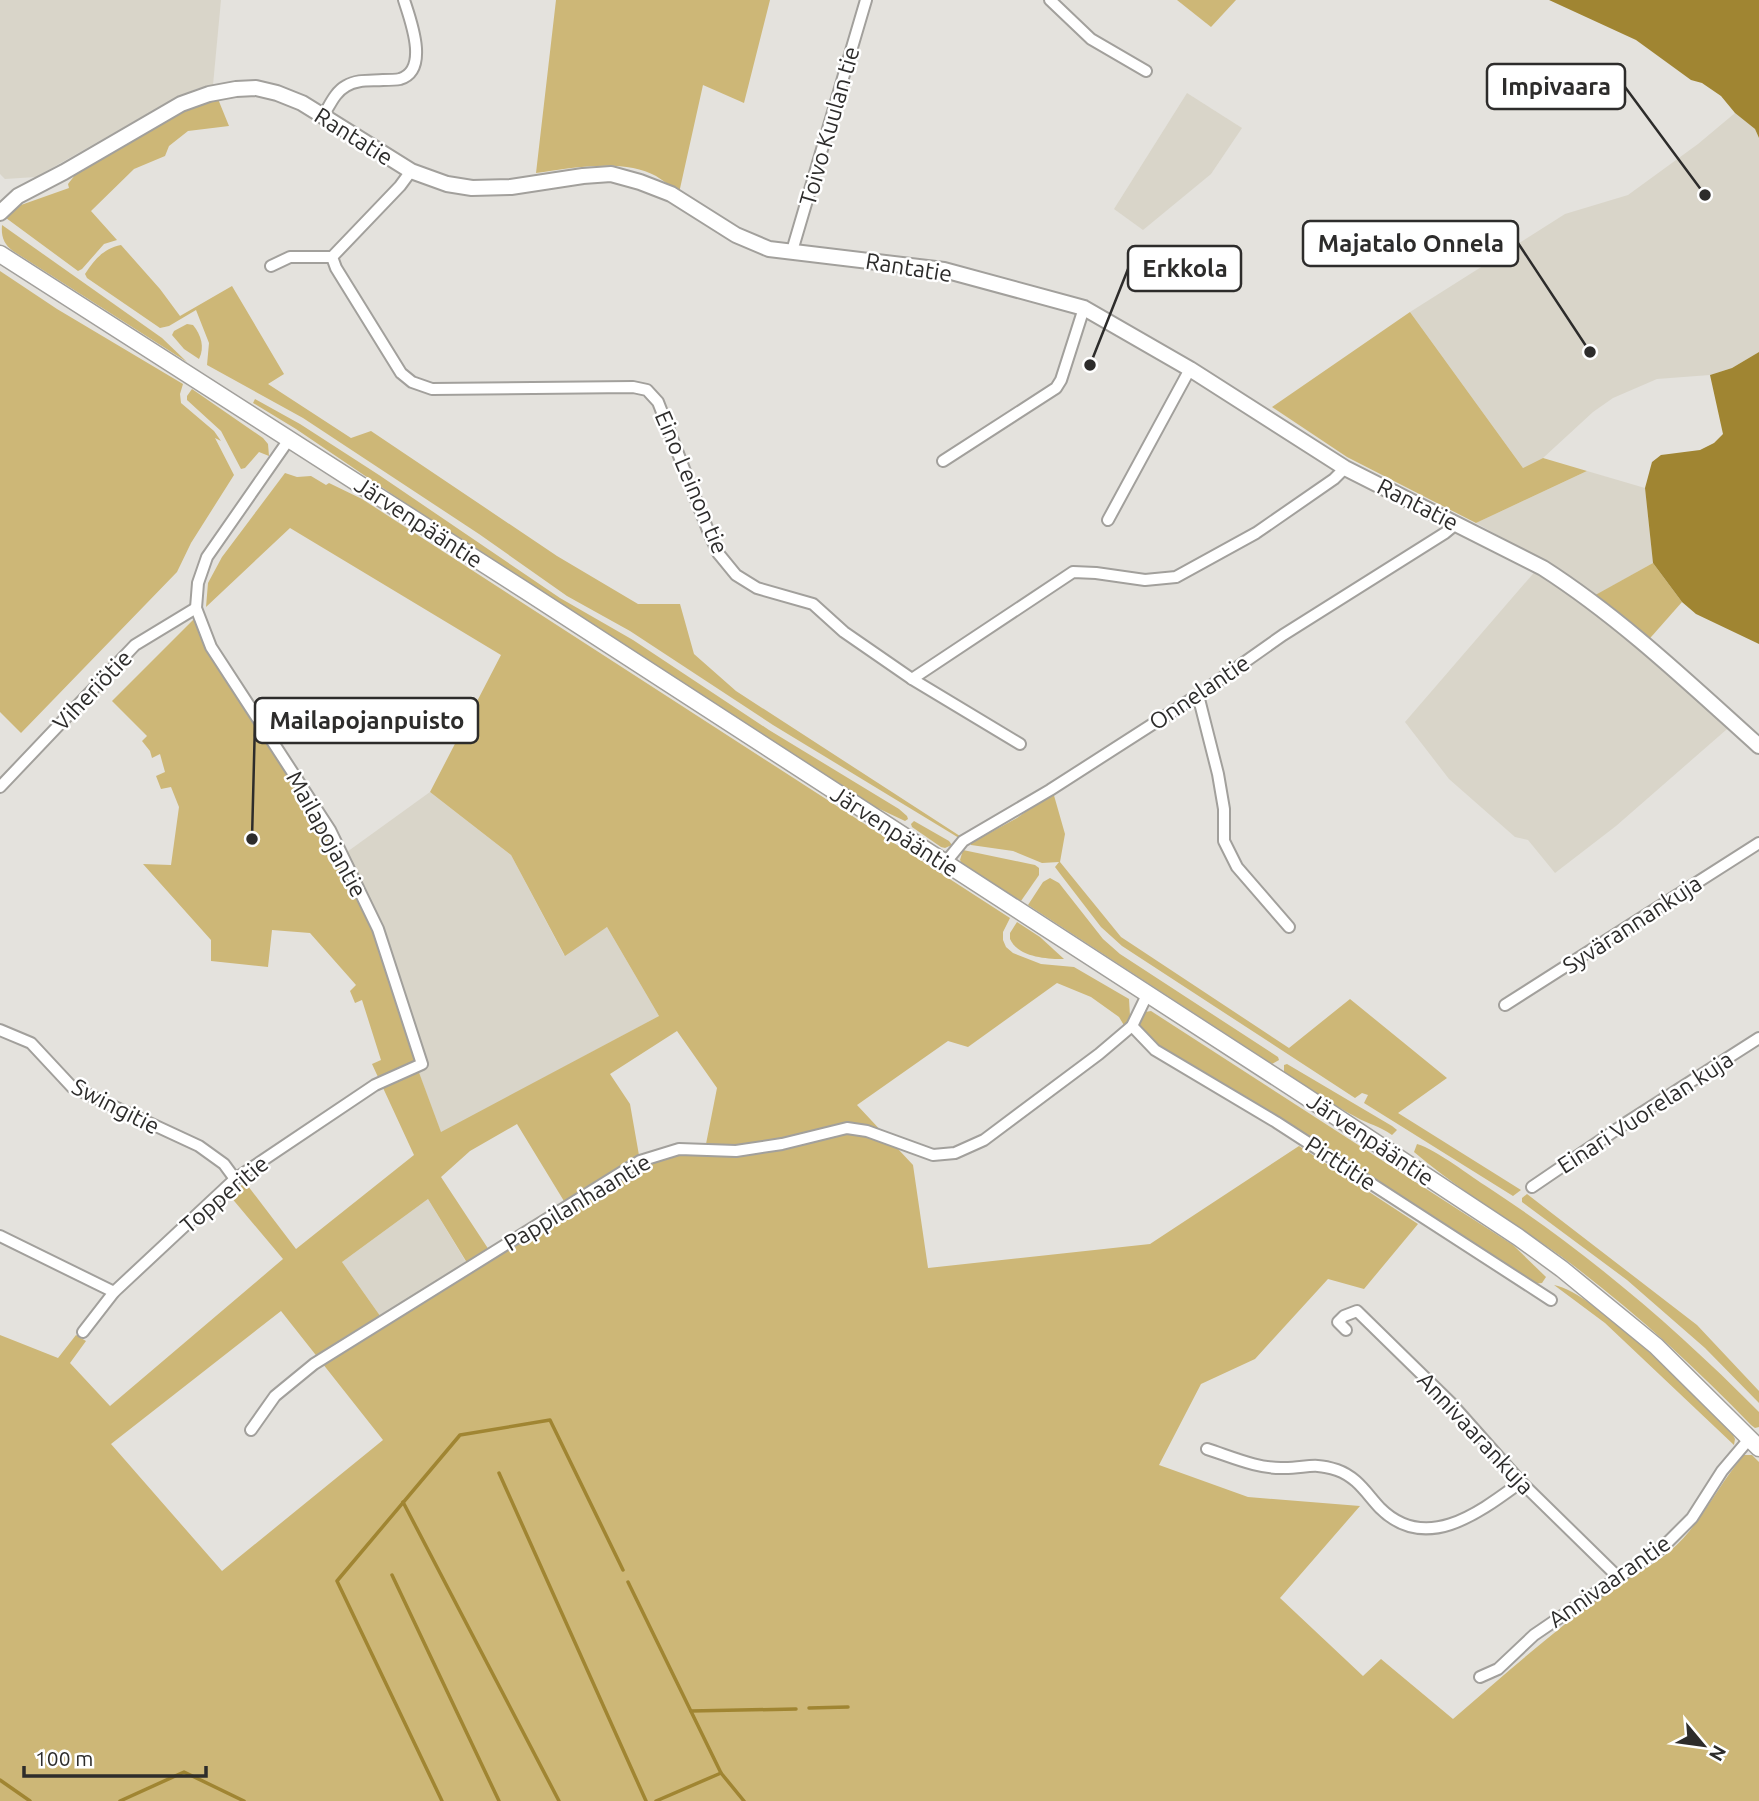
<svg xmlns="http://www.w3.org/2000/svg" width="1759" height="1801" viewBox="0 0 1759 1801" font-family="Ubuntu,sans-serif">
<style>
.built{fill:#d9d5c9}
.green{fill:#cdb777;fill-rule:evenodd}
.water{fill:#a08532}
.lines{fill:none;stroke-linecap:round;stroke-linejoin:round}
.stream{stroke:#a08532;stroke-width:3.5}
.minor-casing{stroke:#a2a09c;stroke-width:14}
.tertiary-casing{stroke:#a2a09c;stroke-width:18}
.secondary-casing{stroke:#a2a09c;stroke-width:19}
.minor{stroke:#fff;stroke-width:10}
.tertiary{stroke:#fff;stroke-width:14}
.secondary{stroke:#fff;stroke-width:16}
.labels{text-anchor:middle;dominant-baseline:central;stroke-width:5;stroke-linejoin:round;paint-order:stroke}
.street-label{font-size:23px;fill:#2d2c2b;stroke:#fff}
.leader{fill:none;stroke:#2d2c2b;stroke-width:2.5}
.callout-dot{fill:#2d2c2b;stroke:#fff;stroke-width:2.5}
.callout{fill:#fff;stroke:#2d2c2b;stroke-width:2.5}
.callout-label{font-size:24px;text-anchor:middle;font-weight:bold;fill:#2d2c2b}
</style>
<rect width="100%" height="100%" fill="#e4e2dd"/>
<g class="built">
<polygon points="0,0 221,0 213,85 196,89 170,101 36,177 5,179 0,174"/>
<polygon points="1187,93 1242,128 1211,174 1143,230 1114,209"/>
<polygon points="1735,113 1755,129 1759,138 1759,352 1732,368 1710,375 1657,379 1613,398 1593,412 1543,458 1523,468 1410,312 1565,214 1628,195 1698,144"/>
<polygon points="1587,471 1645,488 1653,563 1591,598 1734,723 1616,826 1555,873 1528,840 1515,837 1449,779 1405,722 1544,561 1476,523"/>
<polygon points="430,792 511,855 564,955 607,927 659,1016 441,1133 340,857"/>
<polygon points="428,1199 469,1267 383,1320 342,1262"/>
</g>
<g class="green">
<path d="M556,0h214l-26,103 -41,-18 -24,108c-7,-6 -15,-12 -23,-17 -31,-18 -86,-8 -120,-3z"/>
<polygon points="1177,0 1236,0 1211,27"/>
<polygon points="218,99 229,126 188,131 169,146 165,156 134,169 91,211 117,240 104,244 82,269 78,271 6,218 21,205 69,188 68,184 75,175 176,114"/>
<path d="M2,225l160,113 25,24 -174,-111c-9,-7 -12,-14 -11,-26z"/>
<path d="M121,245l39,44 20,27 52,-30 52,88 -16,10 83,54 20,-7 186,125 81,48h42l14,50 42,37 227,147h-4l-186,-113 -143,-94 -63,-35 -88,-62 -176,-116 -96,-53 2,-22 -13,-33 -27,16 -9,2 -73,-50 -2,-4c10,-15 18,-25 36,-29z"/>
<polygon points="0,271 57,309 183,384 180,394 181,403 214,431 221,441 215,438 234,475 191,543 177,572 21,733 0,712"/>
<polygon points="1410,312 1523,468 1543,458 1587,471 1476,523 1347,457 1272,407"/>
<path d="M187,324l6,1c8,10 12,22 6,34l-15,-10 -12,-14 2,-4z"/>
<polygon points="192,389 263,438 268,444 269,456 259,452 245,468 241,469 221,431 187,400 187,396"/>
<polygon points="255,399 300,424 379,475 560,598 633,640 769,730 899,809 907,816 908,819 905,821 869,804 442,528 296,429 253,403"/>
<path d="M285,473l12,4 14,-1 15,9 3,-2 33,16 648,419 -7,14v8l3,7 7,6 28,11 33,3 55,32 1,17 -5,11 -6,-10 -28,-20 -34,-14 -89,64 -20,-6 -91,64 56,60 15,103 222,-24 149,-98 119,78 -54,65 -36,-10 -73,80 -54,25 -42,81 89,32 112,9 -80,92 83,78 18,-17 72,60c50,-43 99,-87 153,-126 20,-15 44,-25 63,-41 32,-27 48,-66 75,-97h8l7,7v339h-1759v-466l58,23 18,-23 10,6 -16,22 40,43 173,-147 -53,-63 15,-14 51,67 118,-94 -42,-91 9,-4 -19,-60 -7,3 -5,-12 6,-6 -46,-52 -38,-3 -4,37 -57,-6v-21l-68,-76 28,1 8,-58 -8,-20 -10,2 -5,-13 9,-4 -5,-18 -8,4 -2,-7 -8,-10 5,-5 -35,-35 83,-83 13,31 132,208 34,72 36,119 31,84 218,-116 -52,-89 -42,29 -54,-101 -81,-63 71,-137 -211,-127 -84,79 2,-24 14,-26zM677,1031l40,57 -12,61 -65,12 -10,-57 -20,-30zM517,1124l50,82 -76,47 -50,-76 29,-26zM428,1199l41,67 -86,54 -41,-58zM281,1311l102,129 -161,131 -111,-127z"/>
<polygon points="1653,563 1682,602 1644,645 1590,598"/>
<polygon points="1053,792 1065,834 1060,862 1121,937 1289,1048 1350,999 1447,1078 1398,1113 1521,1190 1513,1196 1364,1103 1368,1095 1362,1093 1355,1098 1122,946 1101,927 1061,875 1055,867 1059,862 1042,863 1013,851 971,845 971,843 1017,818"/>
<polygon points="914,821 949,841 952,845 945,848 941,847 912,827 911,824"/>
<polygon points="963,850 1035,865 1039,868 1039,875 1021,901 963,865 960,860"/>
<polygon points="1050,878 1059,883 1103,939 1120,954 1278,1057 1279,1060 1272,1064 1028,905 1043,882"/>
<path d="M1017,922l23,15 24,22c-18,0 -46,-2 -54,-20v-6z"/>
<polygon points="1151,1011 1513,1245 1546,1277 1542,1283 1533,1284 1149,1040 1138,1027 1140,1017 1145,1012"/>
<path d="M1287,1064l105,62 5,4 -5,5c-12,-9 -24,-11 -36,-18 -25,-13 -48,-30 -72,-45v-7z"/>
<path d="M1417,1144c20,6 53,32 72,44 99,65 187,140 270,224v15l-4,1 -4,-3c-55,-57 -114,-111 -177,-159 -53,-40 -111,-72 -160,-114z"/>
<polygon points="1527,1194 1697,1325 1759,1391 1759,1403 1705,1348 1627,1280 1522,1202 1522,1198"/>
<path d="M1554,1285c41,7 145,115 178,148l3,6 -1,6 -129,-122z"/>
</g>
<g class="water">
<polygon points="1549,0 1759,0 1759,138 1755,129 1735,113 1721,96 1702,83 1691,80 1636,40"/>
<polygon points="1759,352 1759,644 1696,614 1682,602 1653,563 1645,488 1652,462 1661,455 1700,450 1714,443 1723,434 1710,375 1732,368"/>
</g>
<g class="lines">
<g class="stream">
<polyline points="499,1473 646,1801"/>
<polyline points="403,1502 559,1801"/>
<polyline points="392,1575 499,1801"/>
<polyline points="628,1582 721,1773 744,1801"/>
<polyline points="809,1708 848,1707"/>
<polyline points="691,1711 796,1709"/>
<polyline points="0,1780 30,1801"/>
<polyline points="120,1801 184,1772 244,1801"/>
<polyline points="442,1801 337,1581 460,1435 550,1420 623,1570"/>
<polyline points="656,1801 721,1773"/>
</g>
<g class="minor-casing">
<g id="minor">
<polyline points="1050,0 1091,39 1146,71"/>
<path d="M323,116c7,-11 12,-24 23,-30 11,-7 25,-5 37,-6 5,0 12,0 17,-1 30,-9 10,-60 4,-79"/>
<polyline points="411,171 400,186 332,257 336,268 401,373 412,382 432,389 633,387 647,390 658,402 709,533 718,553 736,575 757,588 813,604 844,632 912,679 1020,744"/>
<polyline points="792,251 866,0"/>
<polyline points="271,266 290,257 332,257"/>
<polyline points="943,461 1056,388 1061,380 1084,308"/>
<polyline points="1108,520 1190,369"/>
<polyline points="912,679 1073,572 1096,573 1145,580 1176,577 1256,533 1334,479 1345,468"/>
<polyline points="1198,695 1218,774 1224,809 1224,841 1237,867 1289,927"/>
<polyline points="0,787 135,645 196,608"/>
<polyline points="945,863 963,841 1050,790 1198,695 1283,635 1445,533 1456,524"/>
<polyline points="1505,1005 1759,843"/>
<polyline points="1132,1026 1155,1050 1276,1122 1551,1300"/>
<polyline points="0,1030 31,1043 72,1087 199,1146 224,1164 235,1179"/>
<polyline points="1532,1187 1626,1123 1759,1038"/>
<polyline points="0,1236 114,1292"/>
<polyline points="1346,1330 1338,1322 1344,1316 1357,1311 1450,1402 1521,1482 1618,1577"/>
<polyline points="83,1332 114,1292 235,1179 375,1085 422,1064 378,929 330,830 211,647 196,608 198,583 207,557 290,438"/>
<polyline points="251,1430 275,1396 314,1364 640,1161 679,1149 736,1151 782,1144 847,1128 867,1131 933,1155 955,1153 984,1140 1099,1054 1132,1026 1147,995"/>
<path d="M1207,1449c25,8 51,20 77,19 23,0 29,-6 53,2 20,7 29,23 43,38 46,46 100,4 141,-26"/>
<polyline points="1480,1677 1498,1669 1534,1635 1663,1547 1692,1518 1722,1471 1750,1438"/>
</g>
</g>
<g class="tertiary-casing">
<path id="tertiary" d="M0,213l18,-17 46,-24 117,-68 28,-10 27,-5 20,-1 21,5 25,10 21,13 88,55 36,13 25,4 39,-1 72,-11 28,-2 29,8 31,12 65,41 33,14 175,21 140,38 106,61 155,99 198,100c78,50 147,116 216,178"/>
</g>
<g class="secondary-casing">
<polyline id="secondary" points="0,254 526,591 1302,1094 1518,1237 1562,1269 1656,1346 1759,1448"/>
</g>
<use href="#minor" class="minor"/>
<use href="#tertiary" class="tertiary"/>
<use href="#secondary" class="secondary"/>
</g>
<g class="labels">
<g class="street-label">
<text transform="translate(829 126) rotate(-74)">Toivo Kuulan tie</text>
<text transform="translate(354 136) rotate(32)">Rantatie</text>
<text transform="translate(909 267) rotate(9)">Rantatie</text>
<text transform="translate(692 482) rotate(67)">Eino Leinon tie</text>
<text transform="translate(1418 504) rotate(27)">Rantatie</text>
<text transform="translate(419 522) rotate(33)">Järvenpääntie</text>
<text transform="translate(92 690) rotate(-46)">Viheriötie</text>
<text transform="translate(1199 692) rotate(-34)">Onnelantie</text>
<text transform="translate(895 831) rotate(33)">Järvenpääntie</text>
<text transform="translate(327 834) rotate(61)">Mailapojantie</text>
<text transform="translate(1632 924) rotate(-33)">Syvärannankuja</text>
<text transform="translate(116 1106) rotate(27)">Swingitie</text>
<text transform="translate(1645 1112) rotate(-33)">Einari Vuorelan kuja</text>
<text transform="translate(1371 1139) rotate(34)">Järvenpääntie</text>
<text transform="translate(1341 1163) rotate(33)">Pirttitie</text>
<text transform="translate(224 1194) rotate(-40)">Topperitie</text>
<text transform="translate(577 1202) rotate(-31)">Pappilanhaantie</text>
<text transform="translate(1476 1433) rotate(47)">Annivaarankuja</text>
<text transform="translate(1609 1581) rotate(-35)">Annivaarantie</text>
</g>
</g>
<path class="leader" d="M1705 195L1625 87M1590 352L1518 243M1090 365L1128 269M252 839L255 721"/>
<g class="callout-dot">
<circle cx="1705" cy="195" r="7"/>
<circle cx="1590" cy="352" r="7"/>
<circle cx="1090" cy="365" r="7"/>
<circle cx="252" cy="839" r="7"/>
</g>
<g class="callout">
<rect x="1487" y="64" width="138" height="45" rx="7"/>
<rect x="1303" y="221" width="215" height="45" rx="7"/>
<rect x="1128" y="246" width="113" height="45" rx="7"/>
<rect x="255" y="698" width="223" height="45" rx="7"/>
</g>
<g class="callout-label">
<text x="1556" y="95">Impivaara</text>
<text x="1411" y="252">Majatalo Onnela</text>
<text x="1185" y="277">Erkkola</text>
<text x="367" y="729">Mailapojanpuisto</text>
</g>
<g transform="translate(1703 1745) rotate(119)" stroke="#ffffff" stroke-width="5" paint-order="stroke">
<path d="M0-5L12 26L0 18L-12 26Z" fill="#2d2c2b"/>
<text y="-10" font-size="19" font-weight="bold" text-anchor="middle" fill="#2d2c2b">N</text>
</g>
<path d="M24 1766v10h182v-10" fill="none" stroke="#2d2c2b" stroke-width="3.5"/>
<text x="35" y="1766" font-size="21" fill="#2d2c2b" stroke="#ffffff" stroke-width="5" paint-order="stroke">100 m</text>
</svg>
